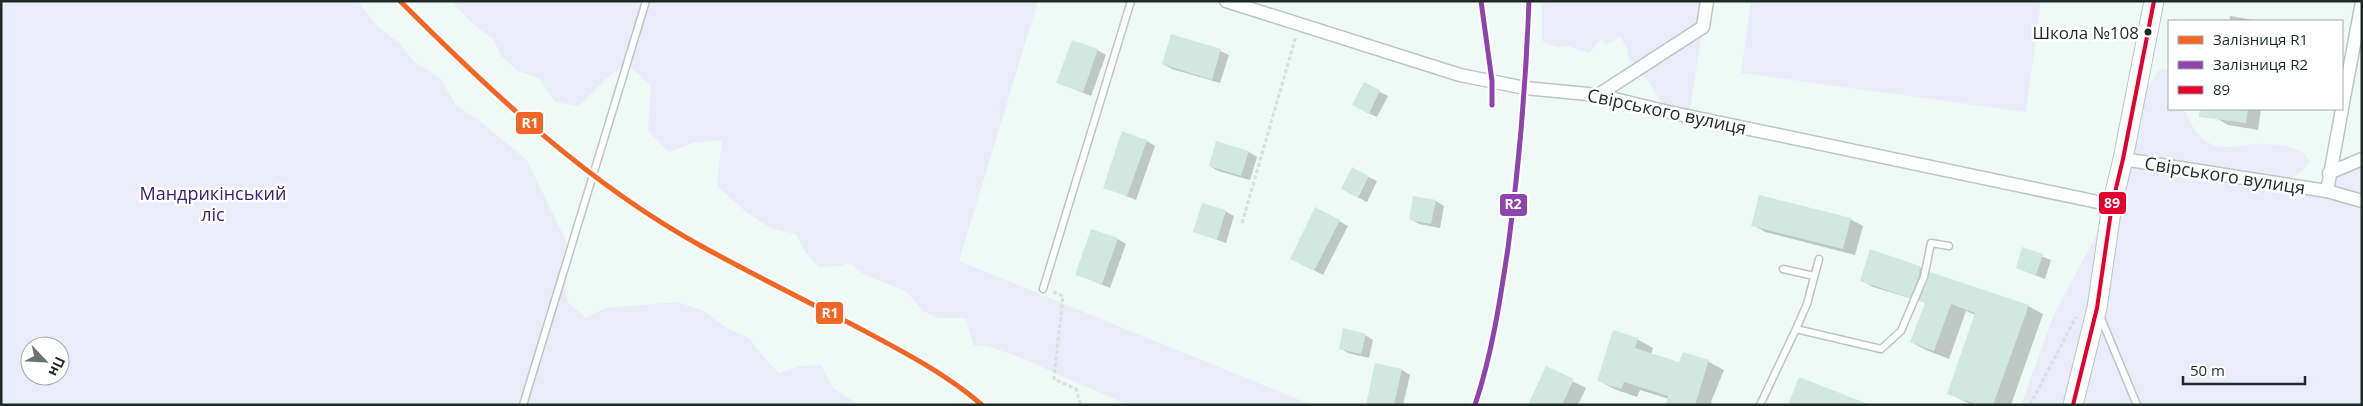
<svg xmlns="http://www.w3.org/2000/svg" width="2363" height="406" viewBox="0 0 2363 406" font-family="'Open Sans',sans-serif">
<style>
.green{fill:#eaecf9;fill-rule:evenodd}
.shadow{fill:#0003}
.building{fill:#d1e8e0}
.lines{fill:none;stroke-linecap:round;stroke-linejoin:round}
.service-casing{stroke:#bcc7c3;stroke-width:9}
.minor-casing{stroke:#bcc7c3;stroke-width:15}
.secondary-casing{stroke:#bcc7c3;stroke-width:21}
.path{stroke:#dbdfdd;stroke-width:3;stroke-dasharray:4 2.5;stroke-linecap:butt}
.service{stroke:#fdfefe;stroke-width:6}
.minor{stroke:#fdfefe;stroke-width:12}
.secondary{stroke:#fdfefe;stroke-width:19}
.bus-1-casing{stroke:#fff;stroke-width:8}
.bus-1{stroke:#e4002b;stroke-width:4}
.rail-1-casing{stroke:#fff;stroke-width:9}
.rail-2-casing{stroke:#fff;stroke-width:9}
.rail-1{stroke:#f26522;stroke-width:5}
.rail-2{stroke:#8e44ad;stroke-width:5}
.bus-dot{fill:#1d2a25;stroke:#fff;stroke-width:2}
.labels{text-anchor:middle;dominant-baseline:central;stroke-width:5;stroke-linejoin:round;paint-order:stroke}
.bus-label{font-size:17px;fill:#1d2a25;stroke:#fff;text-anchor:end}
.street-label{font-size:18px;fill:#1d2a25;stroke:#fff}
.park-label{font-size:18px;fill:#3b2072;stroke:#fff}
.line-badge{stroke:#fff;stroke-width:2}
.badge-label{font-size:14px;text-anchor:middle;font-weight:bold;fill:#fff}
</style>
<rect width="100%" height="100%" fill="#effaf6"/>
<g class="green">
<path d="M1,1h357l19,25 22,17 16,19 25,16 16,27 22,15 49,40 39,81 -4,31 6,30 18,16 19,-10 73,-6 26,9 21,16 25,12 16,21 13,13 22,-7 20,-1 12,23 26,17h-858zM30,346h30v30h-30z"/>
<polygon points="451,1 1038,1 959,261 1312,405 1128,405 1019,357 987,346 973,345 966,318 938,318 923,311 907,292 862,273 850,263 838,266 819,267 805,252 796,234 772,229 746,212 717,186 722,140 693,143 669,152 648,131 651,86 626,63 606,79 579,106 555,102 539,78 518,71 501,56 494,40 474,25"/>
<polygon points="1542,1 1707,1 1689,115 1662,104 1649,82 1629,61 1627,49 1620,36 1606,45 1601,39 1589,53 1567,46 1557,47 1542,41"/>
<polygon points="1751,1 2041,1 2026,112 1741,73"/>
<path d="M2169,68v41h15c15,34 26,42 62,36 16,-3 40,-1 54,6 5,2 7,7 10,11l-9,10 -20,12 46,7 2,-18 33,-13v245h-341l32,-88 59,-112 33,-114 13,-20z"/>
</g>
<g class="shadow">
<polygon points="2230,16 2260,21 2261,21 2230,21"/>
<polygon points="1097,50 1106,55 1091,96 1058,83"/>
<polygon points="1220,51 1229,55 1220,83 1172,69 1163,64"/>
<polygon points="1364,84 1388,96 1377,117 1362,110"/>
<polygon points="2217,109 2261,109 2258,130 2228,125 2216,118"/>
<polygon points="1147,141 1155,146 1136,200 1104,187"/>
<polygon points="1249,152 1257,157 1250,180 1218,171 1210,166"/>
<polygon points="1352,169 1377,181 1367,202 1351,194"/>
<polygon points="1436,201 1444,206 1440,228 1419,224 1410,219"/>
<polygon points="1225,211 1234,216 1226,243 1195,232"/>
<polygon points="1850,219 1863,226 1855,255 1765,232 1753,225"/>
<polygon points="1339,221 1348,226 1323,275 1300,263"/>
<polygon points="1118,239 1126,244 1110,288 1076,274"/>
<polygon points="2023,249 2051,260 2045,279 2017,268"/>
<polygon points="1919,267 1931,274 2028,306 2043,314 2011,405 1972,405 1948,393 1976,315 1966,311 1949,359 1926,350 1911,342 1926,303 1873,287 1861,280"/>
<polygon points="1365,335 1373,340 1369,358 1348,353 1340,348"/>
<polygon points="1637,339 1653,348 1651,354 1680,364 1683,354 1709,362 1724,370 1711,402 1713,405 1667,405 1669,399 1640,390 1637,397 1614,389 1598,380"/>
<polygon points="1546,368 1586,388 1578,405 1529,405"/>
<polygon points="1402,370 1410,375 1403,405 1367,405"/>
</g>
<g class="building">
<polygon points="1171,34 1221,49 1212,80 1162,64"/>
<polygon points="1072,40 1098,49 1083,92 1056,83"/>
<polygon points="1364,82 1380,90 1369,114 1352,105"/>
<polygon points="2200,109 2248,109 2246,123 2199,117"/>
<polygon points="1122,131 1147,140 1127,196 1103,188"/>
<polygon points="1216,141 1249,151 1241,176 1209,166"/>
<polygon points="1352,167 1369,176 1358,198 1341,189"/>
<polygon points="1759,195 1851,218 1843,249 1751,226"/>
<polygon points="1413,196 1436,200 1431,224 1409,220"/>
<polygon points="1202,203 1226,210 1217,240 1193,232"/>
<polygon points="1315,207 1340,220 1314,271 1290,259"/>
<polygon points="1091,229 1118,238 1102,284 1075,275"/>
<polygon points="2022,247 2043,254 2036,275 2016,268"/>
<polygon points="1870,249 1920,266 1919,276 1910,298 1860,281"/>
<polygon points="1930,272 2029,305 1993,405 1978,405 1947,394 1975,313 1951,304 1934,351 1910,342 1925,303 1919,301"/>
<polygon points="1343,328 1366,334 1361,354 1339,349"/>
<polygon points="1613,330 1638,338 1635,348 1679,362 1683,352 1709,360 1695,405 1666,405 1668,396 1624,382 1621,389 1597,381"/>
<polygon points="1375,363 1402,369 1394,405 1366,405"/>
<polygon points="1546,366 1574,379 1562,405 1528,405"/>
<polygon points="1799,377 1868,404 1867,405 1788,405"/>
</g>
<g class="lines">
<g class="service-casing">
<g id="service">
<polyline points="1783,269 1814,276"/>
<polyline points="1043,289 1131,1"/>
<polyline points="2100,316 2137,405"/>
<polyline points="1796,329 1807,304 1819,259"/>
<polyline points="523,405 646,1"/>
<polyline points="1760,405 1796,329 1881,349 1901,331 1924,277 1931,243 1949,246"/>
</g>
</g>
<g class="minor-casing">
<g id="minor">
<polyline points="1226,1 1460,75 1525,88 1598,95 1664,111 2112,205"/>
<polyline points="1598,95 1703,27 1707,1"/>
<polyline points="2342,108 2362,2"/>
<polyline points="2123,159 2327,191 2362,201"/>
<polyline points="2329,173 2362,159"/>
<polyline points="2327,191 2342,109"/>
</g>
</g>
<g class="secondary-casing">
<polyline id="secondary" points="2073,405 2097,308 2112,205 2123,159 2154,1"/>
</g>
<g class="path">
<polyline points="1242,223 1296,36"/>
<polyline points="1053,292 1063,296 1054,379 1076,389 1081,405"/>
<polyline points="2030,405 2076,317"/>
</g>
<use href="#service" class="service"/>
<use href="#minor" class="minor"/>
<use href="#secondary" class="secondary"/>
<g class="bus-1-casing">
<polyline id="bus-1" points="2073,405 2097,308 2112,205 2123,159 2154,1"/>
</g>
<use href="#bus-1" class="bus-1"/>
<g class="rail-1-casing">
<path id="rail-1" d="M400,1c92,92 188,183 303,246 51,28 103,54 154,80 43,23 88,46 125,78"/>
</g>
<g class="rail-2-casing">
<g id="rail-2">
<polyline points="1481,1 1492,81 1492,105"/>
<path d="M1475,405c17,-51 25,-104 33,-157 11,-82 18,-164 21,-247"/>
</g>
</g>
<use href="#rail-1" class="rail-1"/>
<use href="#rail-2" class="rail-2"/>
</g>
<circle class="bus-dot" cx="2148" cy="32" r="4.5"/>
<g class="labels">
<g class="bus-label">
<text x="2139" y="32">Школа №108</text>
</g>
<g class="street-label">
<text transform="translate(1667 111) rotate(12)">Свірського вулиця</text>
<text transform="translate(2225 175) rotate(9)">Свірського вулиця</text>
</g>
<g class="park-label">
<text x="213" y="193">Мандрикінський<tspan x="213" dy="21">ліс</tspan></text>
</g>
</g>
<g class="line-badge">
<rect x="515" y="111" width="29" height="24" rx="5" fill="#f26522"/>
<rect x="2098" y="191" width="29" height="24" rx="5" fill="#e4002b"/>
<rect x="1499" y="193" width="29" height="24" rx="5" fill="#8e44ad"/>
<rect x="815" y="301" width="29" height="24" rx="5" fill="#f26522"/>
</g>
<g class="badge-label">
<text x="530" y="128">R1</text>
<text x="2112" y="208">89</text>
<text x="1513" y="209">R2</text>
<text x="830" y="318">R1</text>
</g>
<rect width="2363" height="406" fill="none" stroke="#1d2a25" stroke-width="5"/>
<rect x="2168" y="20" width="175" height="90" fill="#ffffff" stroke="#a5aaa8"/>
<rect x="2178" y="36" width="25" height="8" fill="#f26522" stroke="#a5aaa8"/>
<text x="2213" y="45" font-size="15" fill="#1d2a25">Залізниця R1</text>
<rect x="2178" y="61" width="25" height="8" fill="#8e44ad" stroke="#a5aaa8"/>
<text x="2213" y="70" font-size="15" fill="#1d2a25">Залізниця R2</text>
<rect x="2178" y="86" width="25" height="8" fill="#e4002b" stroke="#a5aaa8"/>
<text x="2213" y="95" font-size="15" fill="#1d2a25">89</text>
<g transform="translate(45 361) rotate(115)"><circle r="24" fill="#ffffff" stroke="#a5aaa8"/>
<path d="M0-4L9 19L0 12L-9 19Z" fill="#66736e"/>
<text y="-8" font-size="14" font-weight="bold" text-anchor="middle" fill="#1d2a25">Пн</text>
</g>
<path d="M2183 376v8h122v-8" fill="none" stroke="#1d2a25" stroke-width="2.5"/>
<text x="2190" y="376" font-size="15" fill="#1d2a25" stroke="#ffffff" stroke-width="4" paint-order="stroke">50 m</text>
</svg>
